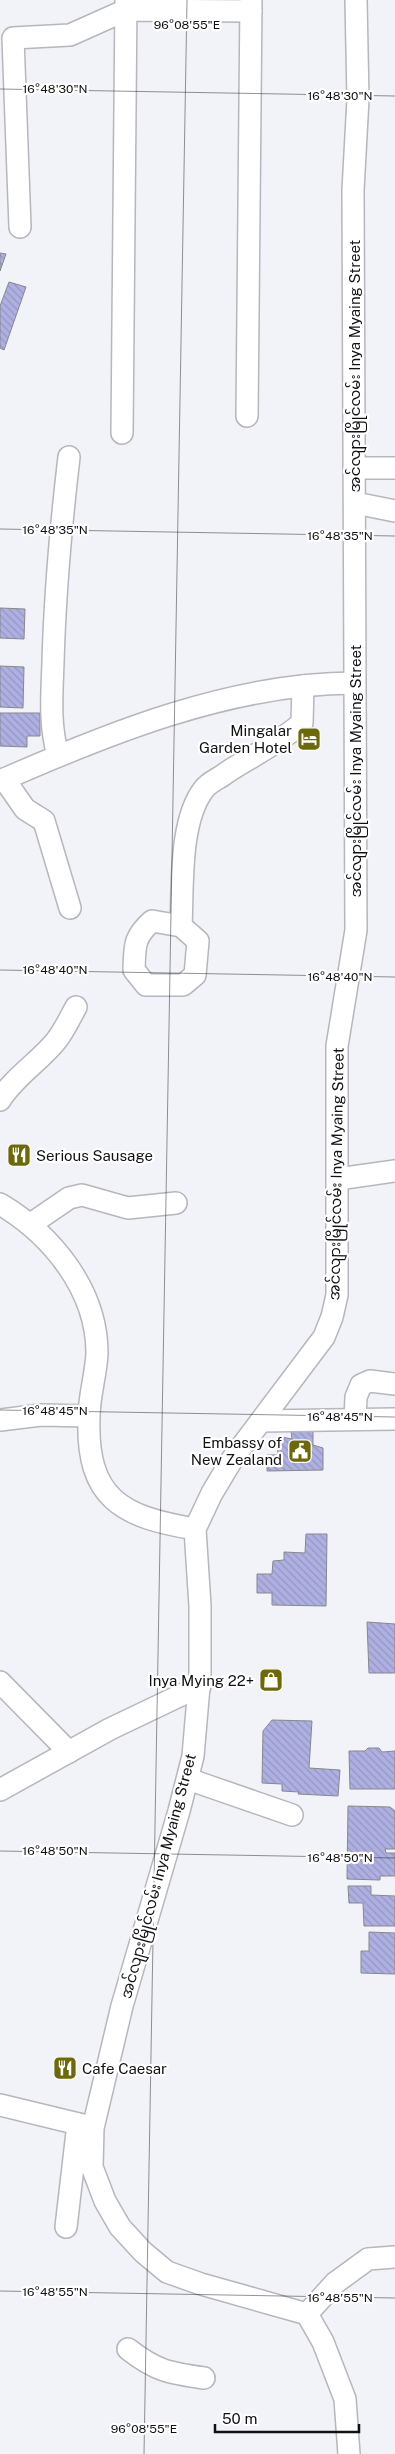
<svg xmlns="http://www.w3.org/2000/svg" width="395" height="2454" viewBox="0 0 395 2454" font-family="'Public Sans','Noto Sans Myanmar',sans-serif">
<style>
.building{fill:url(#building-back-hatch);stroke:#87878d}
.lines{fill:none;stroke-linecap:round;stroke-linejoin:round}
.minor-casing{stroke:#b6b6bc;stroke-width:24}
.minor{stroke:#fff;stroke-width:21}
.ticks{fill:none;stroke:#111114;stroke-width:1;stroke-opacity:0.45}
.labels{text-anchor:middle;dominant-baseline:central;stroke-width:4.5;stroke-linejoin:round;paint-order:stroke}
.street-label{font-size:15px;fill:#111114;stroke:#fff}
.poi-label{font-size:15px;fill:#111114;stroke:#fff;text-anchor:end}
.ticks-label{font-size:12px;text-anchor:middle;fill:#111114;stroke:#fff;stroke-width:4.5;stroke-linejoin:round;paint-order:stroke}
</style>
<defs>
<pattern id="building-back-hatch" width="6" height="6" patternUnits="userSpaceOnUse" patternTransform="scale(1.25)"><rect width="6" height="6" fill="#aeb0e2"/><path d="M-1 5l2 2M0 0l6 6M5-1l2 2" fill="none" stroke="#9596c1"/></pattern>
</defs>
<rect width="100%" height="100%" fill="#f2f2f9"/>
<g class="building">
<polygon points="0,253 6,254 0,271"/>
<polygon points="9,282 26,287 4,350 0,348 0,306"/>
<polygon points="0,608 25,609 24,639 0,638"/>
<polygon points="0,666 24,667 23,708 0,707"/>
<polygon points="0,713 40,713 40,736 27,736 27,747 0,746"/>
<polygon points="291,1431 313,1431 313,1445 323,1448 323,1470 267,1471 267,1455 278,1455 277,1441 282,1437 292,1439"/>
<polygon points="306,1534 327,1534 326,1606 272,1605 272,1593 257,1593 257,1574 272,1574 273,1561 284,1560 284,1552 305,1553"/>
<polygon points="367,1622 395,1624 395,1673 369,1673"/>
<polygon points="272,1720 312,1721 309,1768 340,1770 338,1796 298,1794 299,1792 282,1791 282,1784 262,1783 263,1731"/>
<polygon points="368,1748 379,1748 382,1752 395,1751 395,1789 350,1789 349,1751 365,1751"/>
<polygon points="348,1806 390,1807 395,1811 395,1849 385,1849 386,1853 395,1853 395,1876 380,1876 380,1880 347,1879"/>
<polygon points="348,1886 371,1886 371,1895 395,1896 395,1926 364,1926 363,1903 349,1903"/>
<polygon points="369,1932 395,1933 395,1974 361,1973 361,1951 369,1951"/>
</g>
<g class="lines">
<g class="minor-casing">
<g id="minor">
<polyline points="20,227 13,38 70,35 126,10 251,11"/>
<polyline points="247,416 251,0"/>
<polyline points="122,433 126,0"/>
<polyline points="354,468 395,468"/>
<polyline points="355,503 395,511"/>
<path d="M58,756c-9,-33 -6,-61 -5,-94 2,-69 8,-137 16,-205"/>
<polyline points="4,779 25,809 44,821 70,908"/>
<path d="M0,781c109,-48 233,-98 354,-98"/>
<path d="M152,921l29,5 17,15 -3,34 -12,10h-37l-12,-15c1,-24 -1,-32 18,-49z"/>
<path d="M181,926c2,-40 -2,-105 23,-137 5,-7 16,-11 22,-16 26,-17 53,-30 76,-50l1,-37"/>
<path d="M0,1100c14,-23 39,-38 56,-59 8,-10 14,-23 20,-34"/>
<polyline points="338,1179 395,1171"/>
<path d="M0,1204c52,31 97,86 97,149 -1,22 -8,43 -8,64 -3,82 33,100 106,112"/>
<polyline points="31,1224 69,1198 82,1195 128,1208 176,1203"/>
<polyline points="355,1419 356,1397 361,1385 370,1381 395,1384"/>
<polyline points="0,1420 41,1415 88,1416"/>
<polyline points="261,1421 395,1419"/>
<polyline points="0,1682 69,1752"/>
<polyline points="188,1779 292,1815"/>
<polyline points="0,1790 110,1729 200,1686"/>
<polyline points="0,2105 91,2127"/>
<polyline points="66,2227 78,2124"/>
<polyline points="307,2314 335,2283 368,2259 395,2257"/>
<path d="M128,2349c28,22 41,24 76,29"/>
<polyline points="349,2454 345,2399 323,2342 307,2314 201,2284 167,2272 143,2252 120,2227 105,2201 92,2167 93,2128 122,2006 179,1811 193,1756 200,1675 200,1606 195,1529 212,1493 233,1458 324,1337 332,1317 337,1295 337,1046 356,930 353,190 358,99 356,0"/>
</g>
</g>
<use href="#minor" class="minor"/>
</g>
<path class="ticks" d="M0,89l395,7M0,529l395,7M0,970l395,7M0,1410l395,7M0,1851l395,7M0,2291l395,7M144,2454l43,-2454"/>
<defs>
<g id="hotel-square" transform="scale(1.25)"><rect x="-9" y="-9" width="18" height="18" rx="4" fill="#6c6a07" stroke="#fff"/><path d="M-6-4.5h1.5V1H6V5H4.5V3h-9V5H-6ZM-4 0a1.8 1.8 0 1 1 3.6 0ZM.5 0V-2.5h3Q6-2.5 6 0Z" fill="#fff"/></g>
<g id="restaurant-square" transform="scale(1.25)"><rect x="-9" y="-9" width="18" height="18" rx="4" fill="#6c6a07" stroke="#fff"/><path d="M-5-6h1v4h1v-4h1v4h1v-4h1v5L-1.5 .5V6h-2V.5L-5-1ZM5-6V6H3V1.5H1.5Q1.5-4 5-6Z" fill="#fff"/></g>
<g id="civic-square" transform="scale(1.25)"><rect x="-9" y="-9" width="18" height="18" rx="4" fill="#6c6a07" stroke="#fff"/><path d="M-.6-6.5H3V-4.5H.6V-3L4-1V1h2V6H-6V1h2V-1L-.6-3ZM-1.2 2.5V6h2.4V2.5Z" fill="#fff"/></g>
<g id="shop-square" transform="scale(1.25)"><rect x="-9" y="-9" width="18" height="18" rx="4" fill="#6c6a07" stroke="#fff"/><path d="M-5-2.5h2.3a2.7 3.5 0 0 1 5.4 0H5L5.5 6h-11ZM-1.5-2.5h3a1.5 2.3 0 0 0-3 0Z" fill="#fff"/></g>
</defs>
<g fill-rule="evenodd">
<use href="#hotel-square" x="309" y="739"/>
<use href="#restaurant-square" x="19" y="1155"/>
<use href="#civic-square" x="300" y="1451"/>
<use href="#shop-square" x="271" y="1680"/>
<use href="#restaurant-square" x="65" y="2068"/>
</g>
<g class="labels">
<g class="street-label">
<text transform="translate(354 366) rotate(-90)">အင်လျားမြိုင်လမ်း Inya Myaing Street</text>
<text transform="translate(355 771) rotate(-90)">အင်လျားမြိုင်လမ်း Inya Myaing Street</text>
<text transform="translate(336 1174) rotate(-89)">အင်လျားမြိုင်လမ်း Inya Myaing Street</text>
<text transform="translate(158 1876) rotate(-75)">အင်လျားမြိုင်လမ်း Inya Myaing Street</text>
</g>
<g class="poi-label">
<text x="292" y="730">Mingalar<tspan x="292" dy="17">Garden Hotel</tspan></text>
<text x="36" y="1155" text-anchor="start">Serious Sausage</text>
<text x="282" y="1442">Embassy of<tspan x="282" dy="17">New Zealand</tspan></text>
<text x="254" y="1680">Inya Mying 22+</text>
<text x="82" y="2068" text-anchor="start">Cafe Caesar</text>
</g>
</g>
<g class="ticks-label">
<text x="187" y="29">96°08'55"E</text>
<text x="55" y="93">16°48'30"N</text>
<text x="340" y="100">16°48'30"N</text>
<text x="55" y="534">16°48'35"N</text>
<text x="340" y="540">16°48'35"N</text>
<text x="55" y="974">16°48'40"N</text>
<text x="340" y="981">16°48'40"N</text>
<text x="55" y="1415">16°48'45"N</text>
<text x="340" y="1421">16°48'45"N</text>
<text x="55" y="1855">16°48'50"N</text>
<text x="340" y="1862">16°48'50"N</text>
<text x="55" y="2296">16°48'55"N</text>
<text x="340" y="2302">16°48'55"N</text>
<text x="144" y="2433">96°08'55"E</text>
</g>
<path d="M215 2424v8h144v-8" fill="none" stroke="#111114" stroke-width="2.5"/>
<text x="222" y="2424" font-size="15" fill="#111114" stroke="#ffffff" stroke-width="4" paint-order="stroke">50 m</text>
</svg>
